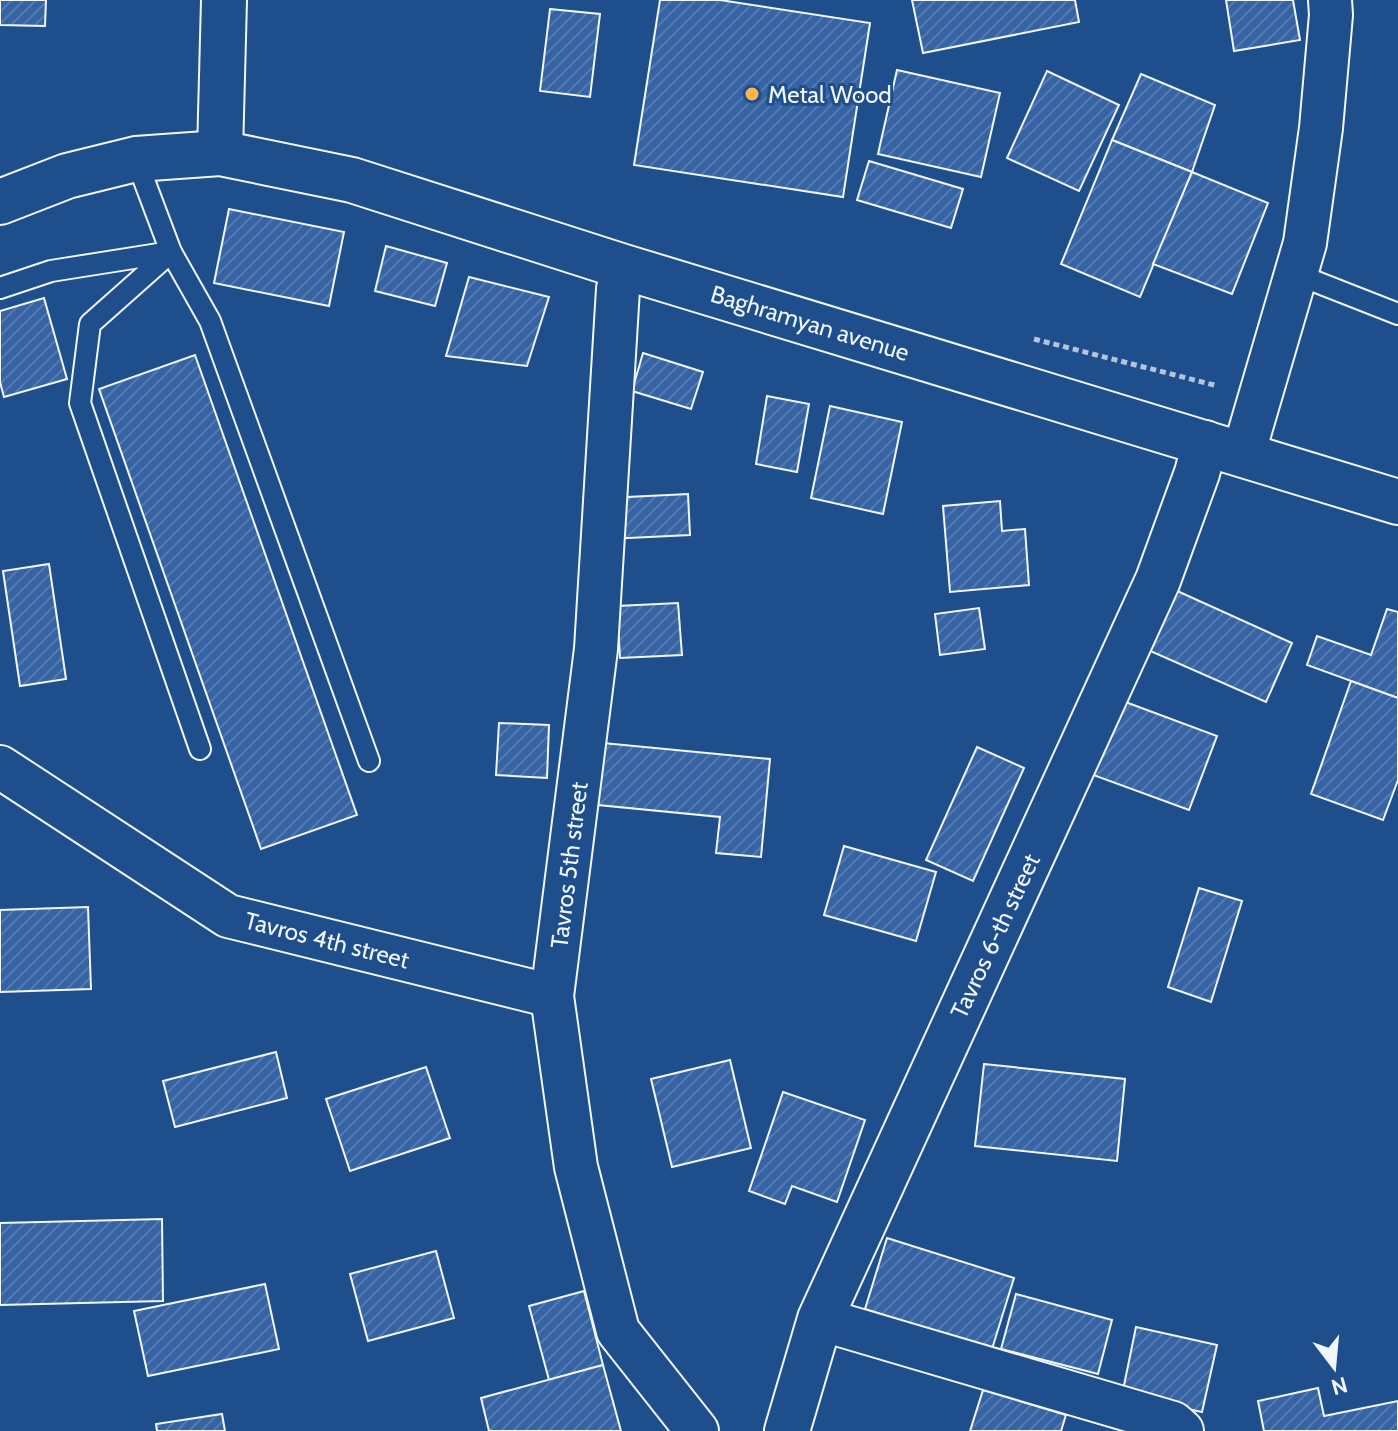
<svg xmlns="http://www.w3.org/2000/svg" width="1398" height="1431" viewBox="0 0 1398 1431" font-family="Cabin,sans-serif">
<style>
.building{fill:url(#building-hatch);stroke:#f2f6ff;stroke-width:2}
.lines{fill:none;stroke-linecap:round;stroke-linejoin:round}
.lane-casing{stroke:#f2f6ff;stroke-width:24}
.street-casing{stroke:#f2f6ff;stroke-width:46}
.secondary-casing{stroke:#f2f6ff;stroke-width:48}
.highway-casing{stroke:#f2f6ff;stroke-width:48}
.path{stroke:#b3c4dc;stroke-width:5;stroke-dasharray:6 4;stroke-linecap:butt}
.lane{stroke:#1f4e8c;stroke-width:20}
.street{stroke:#1f4e8c;stroke-width:42}
.secondary{stroke:#1f4e8c;stroke-width:44}
.highway{stroke:#1f4e8c;stroke-width:44}
.poi-dot{fill:#ffb74d;stroke:#1f4e8c;stroke-width:3}
.labels{text-anchor:middle;dominant-baseline:central;stroke-width:6;stroke-linejoin:round;paint-order:stroke}
.poi-label{font-size:24px;fill:#f2f6ff;stroke:#1f4e8c;text-anchor:start}
.street-label{font-size:24px;fill:#f2f6ff;stroke:#1f4e8c}
</style>
<defs>
<pattern id="building-hatch" width="6" height="6" patternUnits="userSpaceOnUse" patternTransform="scale(2)"><rect width="6" height="6" fill="#3563a3"/><path d="M-1 1l2-2M0 6l6-6M5 7l2-2" fill="none" stroke="#537ab1"/></pattern>
</defs>
<rect width="100%" height="100%" fill="#1f4e8c"/>
<g class="building">
<polygon points="0,0 46,0 45,26 0,25"/>
<polygon points="660,0 720,0 870,23 843,197 634,165"/>
<polygon points="912,0 1075,0 1079,22 923,53"/>
<polygon points="1226,0 1293,0 1300,40 1234,51"/>
<polygon points="550,9 600,14 590,97 540,91"/>
<polygon points="897,70 1000,93 981,177 878,154"/>
<polygon points="1047,71 1119,105 1079,191 1007,158"/>
<polygon points="1141,74 1215,105 1192,172 1112,140"/>
<polygon points="1112,140 1192,172 1140,297 1061,264"/>
<polygon points="869,161 963,189 951,228 857,200"/>
<polygon points="1192,172 1268,203 1232,294 1153,264"/>
<polygon points="229,209 344,232 329,306 214,283"/>
<polygon points="386,246 447,263 435,306 375,291"/>
<polygon points="469,277 549,297 527,366 446,356"/>
<polygon points="44,298 67,379 4,397 0,382 0,311"/>
<polygon points="643,353 703,372 691,409 632,391"/>
<polygon points="195,355 357,815 261,849 99,389"/>
<polygon points="767,396 809,404 797,472 756,464"/>
<polygon points="830,406 902,422 883,514 811,498"/>
<polygon points="688,494 690,535 608,539 607,498"/>
<polygon points="1000,501 1002,531 1025,529 1029,585 950,592 943,506"/>
<polygon points="49,564 66,679 20,686 3,571"/>
<polygon points="1175,590 1292,643 1266,702 1148,650"/>
<polygon points="678,603 682,655 620,658 617,606"/>
<polygon points="979,608 985,649 940,655 935,614"/>
<polygon points="1387,609 1398,612 1398,698 1307,665 1317,636 1371,655"/>
<polygon points="1351,681 1398,698 1398,780 1383,820 1311,794"/>
<polygon points="1112,697 1217,736 1189,810 1085,772"/>
<polygon points="499,723 549,725 547,778 496,775"/>
<polygon points="603,743 770,759 761,857 716,853 720,817 598,805"/>
<polygon points="977,747 1024,768 973,881 926,860"/>
<polygon points="844,846 936,872 916,941 824,915"/>
<polygon points="1199,888 1242,901 1211,1002 1168,987"/>
<polygon points="88,907 91,989 0,992 0,910"/>
<polygon points="276,1052 287,1098 175,1127 163,1081"/>
<polygon points="730,1060 751,1148 672,1167 651,1079"/>
<polygon points="984,1064 1125,1079 1117,1161 975,1146"/>
<polygon points="426,1067 450,1138 350,1171 326,1099"/>
<polygon points="783,1092 865,1120 837,1202 792,1186 785,1204 749,1191"/>
<polygon points="162,1219 163,1301 0,1305 0,1223"/>
<polygon points="887,1238 1014,1278 992,1349 865,1309"/>
<polygon points="436,1251 454,1318 368,1341 350,1274"/>
<polygon points="265,1284 279,1349 148,1376 134,1311"/>
<polygon points="584,1291 603,1365 549,1380 529,1306"/>
<polygon points="1016,1294 1112,1320 1098,1374 1001,1349"/>
<polygon points="1136,1327 1217,1345 1202,1412 1122,1395"/>
<polygon points="603,1365 621,1431 489,1431 481,1398"/>
<polygon points="1318,1388 1324,1416 1398,1401 1398,1431 1264,1431 1258,1401"/>
<polygon points="983,1390 1066,1415 1061,1431 970,1431"/>
<polygon points="222,1414 225,1431 157,1431 156,1424"/>
</g>
<g class="lines">
<g class="lane-casing">
<g id="lane">
<polyline points="136,159 171,252 210,321 369,761"/>
<polyline points="1296,274 1398,314"/>
<polyline points="0,288 51,271 171,252 90,324 80,403 200,749"/>
</g>
</g>
<g class="street-casing">
<g id="street">
<polyline points="624,267 618,289 596,649 552,996 576,1167 618,1331 697,1431"/>
<polyline points="1243,455 1305,243 1321,128 1331,15 1330,0"/>
<polyline points="0,767 228,916 552,996"/>
<polyline points="820,1319 1173,1423 1182,1431"/>
</g>
</g>
<g class="secondary-casing">
<g id="secondary">
<polyline points="220,153 224,0"/>
<polyline points="787,1431 820,1319 1158,580 1197,473 1205,443"/>
</g>
</g>
<g class="highway-casing">
<polyline id="highway" points="0,202 67,176 136,159 220,153 352,180 624,267 1398,502"/>
</g>
<polyline class="path" points="1034,339 1218,386"/>
<use href="#lane" class="lane"/>
<use href="#street" class="street"/>
<use href="#secondary" class="secondary"/>
<use href="#highway" class="highway"/>
</g>
<circle class="poi-dot" cx="752" cy="94" r="8"/>
<g class="labels">
<g class="poi-label">
<text x="768" y="94">Metal Wood</text>
</g>
<g class="street-label">
<text transform="translate(810 323) rotate(17)">Baghramyan avenue</text>
<text transform="translate(569 865) rotate(-83)">Tavros 5th street</text>
<text transform="translate(995 936) rotate(-65)">Tavros 6-th street</text>
<text transform="translate(327 940) rotate(14)">Tavros 4th street</text>
</g>
</g>
<g transform="translate(1334 1367) rotate(164)" stroke="#1f4e8c" stroke-width="6" paint-order="stroke">
<path d="M0-6L14 30L0 20L-14 30Z" fill="#f2f6ff"/>
<text y="-12" font-size="22" font-weight="bold" text-anchor="middle" fill="#f2f6ff">N</text>
</g>
</svg>
